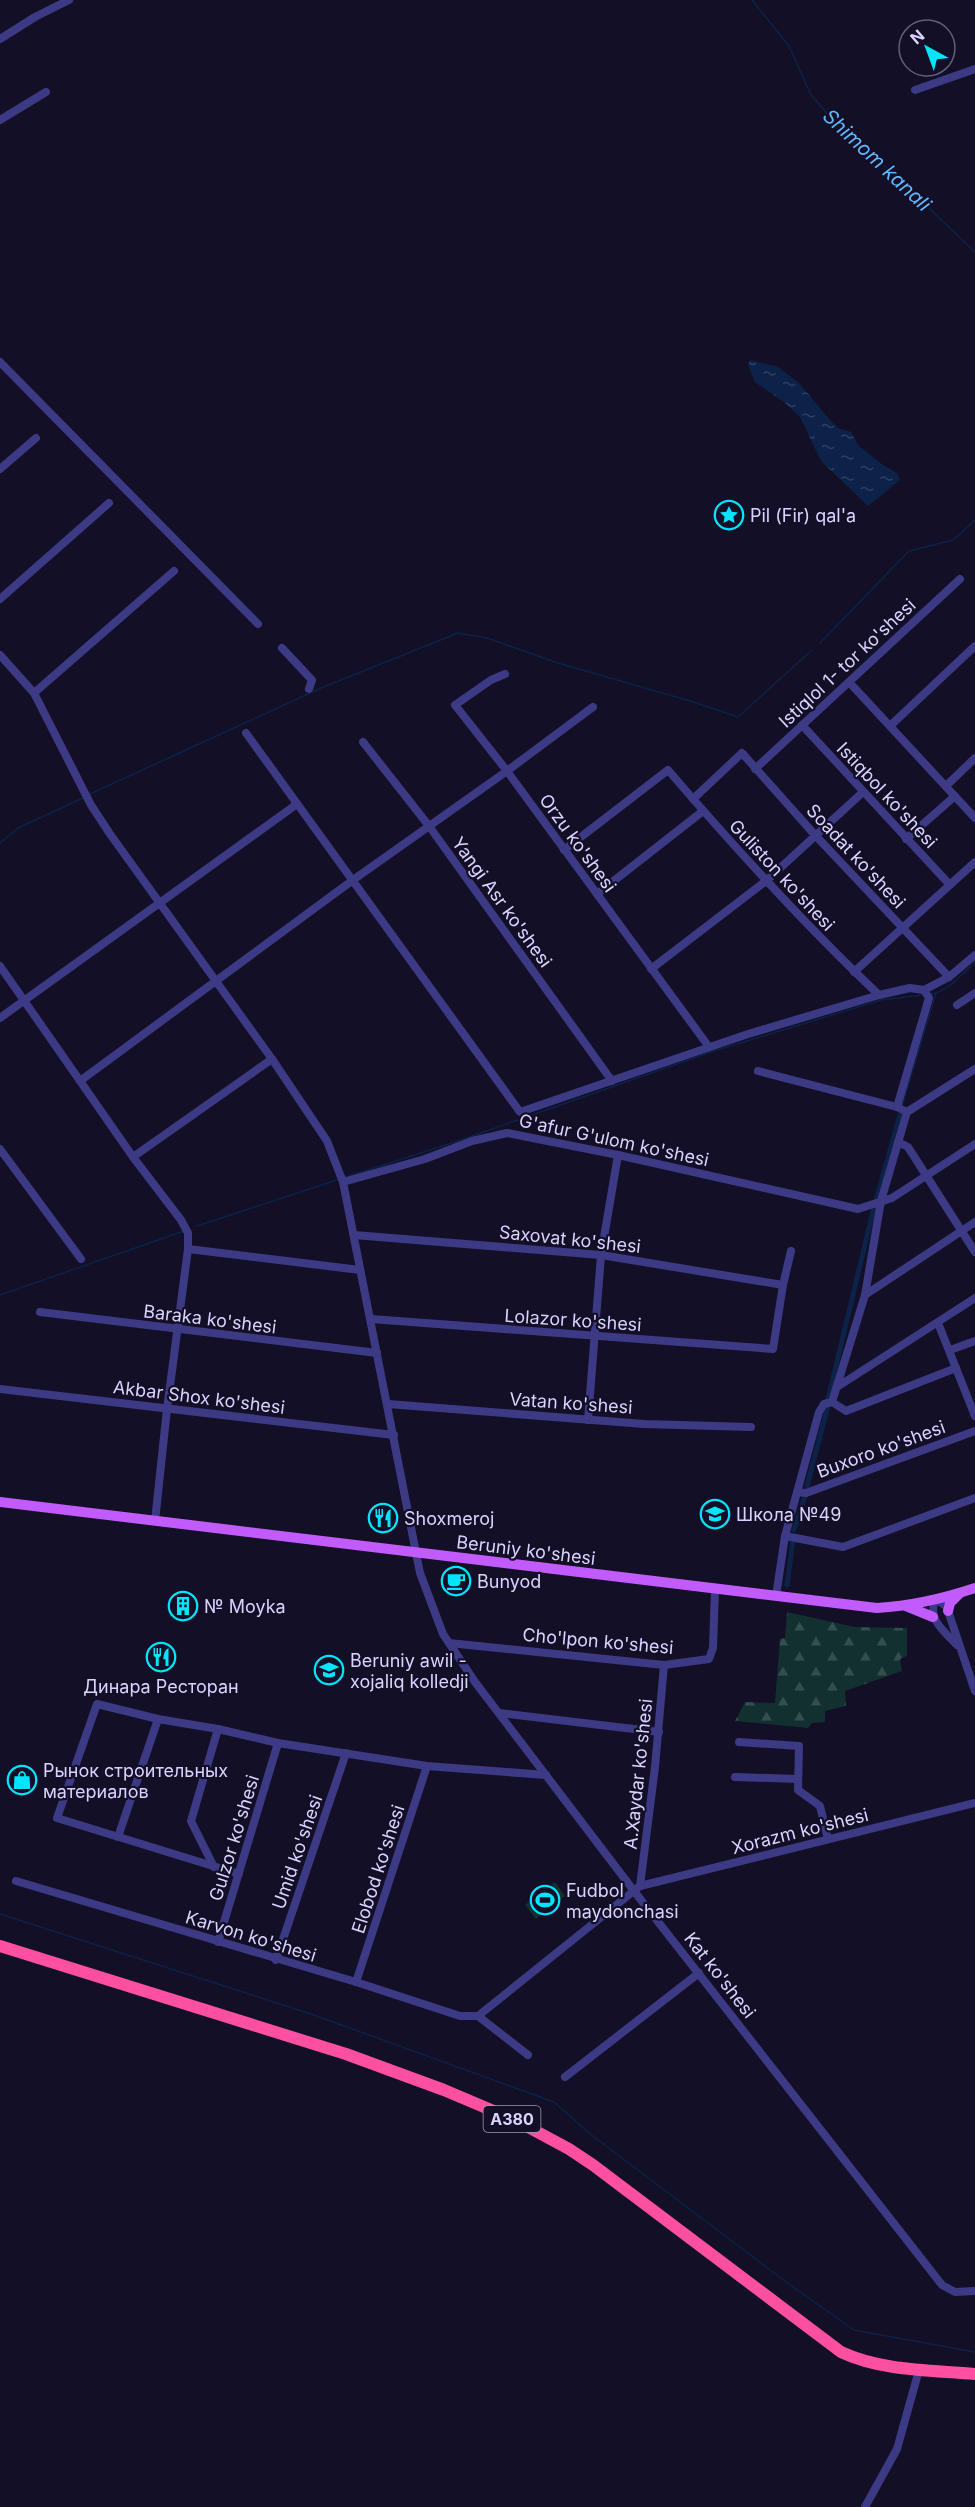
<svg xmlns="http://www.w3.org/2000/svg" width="975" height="2507" viewBox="0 0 975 2507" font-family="Inter,sans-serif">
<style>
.forest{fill:url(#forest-firs)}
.pitch{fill:#12302f}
.water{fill:url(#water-ripples)}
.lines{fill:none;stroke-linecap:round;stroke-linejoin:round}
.stream{stroke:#0c2248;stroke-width:1.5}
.canal{stroke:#0c2248;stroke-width:5}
.minor{stroke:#3d3a85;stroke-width:8}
.major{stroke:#c25bff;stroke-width:10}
.highway{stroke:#ff4fa3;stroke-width:12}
.labels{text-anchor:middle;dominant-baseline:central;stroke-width:4.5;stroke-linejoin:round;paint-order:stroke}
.shield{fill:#130f26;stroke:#9e99be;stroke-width:1.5}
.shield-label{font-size:16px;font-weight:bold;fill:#d9d4ff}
.poi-label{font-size:18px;fill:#d9d4ff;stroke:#130f26;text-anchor:start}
.street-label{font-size:18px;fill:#d9d4ff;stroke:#130f26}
.water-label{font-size:20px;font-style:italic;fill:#62b6ff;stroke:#130f26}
</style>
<defs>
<pattern id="forest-firs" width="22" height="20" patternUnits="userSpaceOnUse" patternTransform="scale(1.5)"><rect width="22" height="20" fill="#12302f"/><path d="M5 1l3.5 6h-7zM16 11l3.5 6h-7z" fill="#344d4e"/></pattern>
<pattern id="water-ripples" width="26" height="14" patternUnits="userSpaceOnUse" patternTransform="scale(1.5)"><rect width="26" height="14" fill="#0c2248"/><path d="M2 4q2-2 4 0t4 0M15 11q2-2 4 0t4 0" fill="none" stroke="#2f4163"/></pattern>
</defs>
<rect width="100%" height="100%" fill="#130f26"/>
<polygon class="forest" points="787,1612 855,1627 907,1628 907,1656 900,1659 902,1671 845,1691 846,1706 825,1711 825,1722 812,1723 808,1728 735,1721 745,1702 775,1703 780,1639 785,1638"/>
<polygon class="pitch" points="555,1882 565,1896 536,1919 525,1905"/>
<polygon class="water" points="750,360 778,367 799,383 830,420 838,428 851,432 859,446 883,465 897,473 900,480 868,506 821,461 800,417 785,403 755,382 748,365"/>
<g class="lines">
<g class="stream">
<polyline points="752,0 789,46 811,95 847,136 872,154 975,252"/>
<polyline points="820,643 909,551 953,540 975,520"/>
<polyline points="90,794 321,688 458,633 487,638 558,663 690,701 738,717 812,650"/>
<polyline points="0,843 18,828 83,798"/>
<path d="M931,994c15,-1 33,-22 44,-32"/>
<polyline points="902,1106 936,993"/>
<polyline points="346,1177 458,1141 711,1052 881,1000 922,995"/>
<polyline points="197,1226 337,1180"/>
<polyline points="0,1295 184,1231"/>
<polyline points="0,1914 311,2014 554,2102 589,2133 786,2282 854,2330 975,2352"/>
</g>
<g class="canal">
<polyline points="876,1200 901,1112"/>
<polyline points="828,1399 874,1207"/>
<polyline points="807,1486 828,1406"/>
<polyline points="794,1530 805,1496"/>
<polyline points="787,1585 793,1540"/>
</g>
<g class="minor">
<polyline points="0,39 35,17 69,0"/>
<polyline points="915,90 975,69"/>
<polyline points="0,120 46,92"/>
<polyline points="0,362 258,624"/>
<polyline points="0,469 36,438"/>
<polyline points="0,599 109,503"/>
<polyline points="282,648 312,680 309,689"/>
<polyline points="0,655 34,693 91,805 110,834 272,1059 327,1141 343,1182 420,1573 443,1634 475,1682 634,1891 942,2285 955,2292 975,2291"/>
<polyline points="505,674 491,680 455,705 507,771 709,1047"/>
<polyline points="849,682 975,818"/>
<polyline points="34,693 174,571"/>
<polyline points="802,725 950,885"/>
<polyline points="890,726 975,646"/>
<polyline points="246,733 520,1112 748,1034 879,995 910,988 924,990 949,977 975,955"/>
<polyline points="363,742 429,826 612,1081"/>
<polyline points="755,769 960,579"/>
<polyline points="946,786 975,758"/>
<polyline points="693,799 742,753 815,835 949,977"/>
<polyline points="906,839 955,796"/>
<path d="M564,850l104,-80c67,78 136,154 211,225"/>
<polyline points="597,894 703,811"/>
<polyline points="0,966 133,1157 181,1220 188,1233 188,1249 167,1409 155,1521"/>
<polyline points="651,969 766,881 863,792"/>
<polyline points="854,972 975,862"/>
<polyline points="957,1005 975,993"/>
<polyline points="0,1018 297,804"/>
<polyline points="758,1071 897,1107 907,1112"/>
<polyline points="80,1081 353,880 507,771 593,707"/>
<polyline points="897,1107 929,998 924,990"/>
<polyline points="907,1112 975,1069"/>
<polyline points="898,1142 908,1147 975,1252"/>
<polyline points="0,1149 81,1259"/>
<polyline points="133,1157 272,1059"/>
<polyline points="343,1182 425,1159 472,1141 507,1133 618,1155 858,1209 892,1198 975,1144"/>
<polyline points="354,1235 601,1255 783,1285"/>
<polyline points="188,1249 360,1270"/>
<polyline points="865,1295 975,1222"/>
<polyline points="40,1312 377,1353"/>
<polyline points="371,1319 773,1349 783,1285 791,1251"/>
<polyline points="938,1323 975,1416"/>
<polyline points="950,1350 975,1341"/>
<polyline points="837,1387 975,1298"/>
<polyline points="0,1389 394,1435"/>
<polyline points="832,1402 846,1411 956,1368"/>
<polyline points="388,1404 644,1424 751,1427"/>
<polyline points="588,1420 601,1255 618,1155"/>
<polyline points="797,1492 806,1493 975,1431"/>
<polyline points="785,1536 843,1547 975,1498"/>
<polyline points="776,1596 785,1536 819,1412 824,1404 832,1402 865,1295 881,1201 907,1112"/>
<polyline points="937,1600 946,1606 948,1611 975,1691"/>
<path d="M935,1601c-8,18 10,31 22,44"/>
<polyline points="449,1643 664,1665 709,1659 713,1648 715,1588"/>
<polyline points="500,1713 659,1732"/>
<polyline points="739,1742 799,1746 798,1790 820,1806 828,1839"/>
<polyline points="735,1777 798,1779"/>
<polyline points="118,1837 158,1719"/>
<polyline points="214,1867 191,1821 218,1729"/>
<polyline points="239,1874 57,1818 97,1704 158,1719 218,1729 278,1743 427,1766 546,1775"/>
<polyline points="16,1881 356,1982 460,2016 478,2016"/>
<polyline points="640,1886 655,1767 664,1665"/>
<polyline points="218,1942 278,1743"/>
<polyline points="276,1960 346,1753"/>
<polyline points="356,1982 427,1766"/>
<polyline points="478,2016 640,1886 975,1803"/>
<polyline points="478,2016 528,2055"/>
<polyline points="565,2077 699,1973"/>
<polyline points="865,2507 897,2449 919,2370"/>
</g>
<g class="major">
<path d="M0,1502l877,106c34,-2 65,-9 98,-20"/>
<polyline points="906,1606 933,1617"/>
<polyline points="948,1611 950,1603 959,1594"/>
</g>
<path class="highway" d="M0,1946l346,108 98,36 73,31 52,28 24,16 248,187c40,19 90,18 134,22"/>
</g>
<defs>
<g id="sight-ring" transform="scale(1.5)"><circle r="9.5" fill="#130f26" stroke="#00e5ff" stroke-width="1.5"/><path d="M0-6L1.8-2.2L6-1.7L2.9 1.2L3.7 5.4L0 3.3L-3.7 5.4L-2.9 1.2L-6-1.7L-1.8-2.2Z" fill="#00e5ff"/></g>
<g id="school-ring" transform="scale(1.5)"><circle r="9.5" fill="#130f26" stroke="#00e5ff" stroke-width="1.5"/><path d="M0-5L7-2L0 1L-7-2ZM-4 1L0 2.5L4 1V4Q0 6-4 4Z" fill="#00e5ff"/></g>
<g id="restaurant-ring" transform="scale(1.5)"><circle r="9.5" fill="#130f26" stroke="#00e5ff" stroke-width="1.5"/><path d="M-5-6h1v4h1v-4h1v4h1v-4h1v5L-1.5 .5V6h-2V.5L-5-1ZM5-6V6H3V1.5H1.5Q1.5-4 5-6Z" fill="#00e5ff"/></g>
<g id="cafe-ring" transform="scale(1.5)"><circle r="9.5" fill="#130f26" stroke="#00e5ff" stroke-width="1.5"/><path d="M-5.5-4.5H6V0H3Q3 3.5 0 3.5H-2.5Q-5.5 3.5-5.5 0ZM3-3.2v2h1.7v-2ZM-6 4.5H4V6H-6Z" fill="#00e5ff"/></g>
<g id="building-ring" transform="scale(1.5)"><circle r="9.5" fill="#130f26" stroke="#00e5ff" stroke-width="1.5"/><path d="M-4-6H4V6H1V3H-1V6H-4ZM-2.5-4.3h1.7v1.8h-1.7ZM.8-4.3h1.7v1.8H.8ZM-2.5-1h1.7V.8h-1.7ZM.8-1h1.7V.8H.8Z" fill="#00e5ff"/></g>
<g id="university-ring" transform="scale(1.5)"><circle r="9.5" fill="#130f26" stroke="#00e5ff" stroke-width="1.5"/><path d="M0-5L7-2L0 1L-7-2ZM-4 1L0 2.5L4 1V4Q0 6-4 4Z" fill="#00e5ff"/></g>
<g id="shop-ring" transform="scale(1.5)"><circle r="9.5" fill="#130f26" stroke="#00e5ff" stroke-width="1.5"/><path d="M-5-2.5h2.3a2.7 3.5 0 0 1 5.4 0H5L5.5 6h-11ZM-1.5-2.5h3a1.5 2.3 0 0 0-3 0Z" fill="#00e5ff"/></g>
<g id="stadium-ring" transform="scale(1.5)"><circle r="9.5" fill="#130f26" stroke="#00e5ff" stroke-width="1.5"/><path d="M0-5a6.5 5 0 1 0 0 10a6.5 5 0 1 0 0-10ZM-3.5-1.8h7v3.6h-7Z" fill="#00e5ff"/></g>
</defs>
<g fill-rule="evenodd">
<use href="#sight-ring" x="729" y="515"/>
<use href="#school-ring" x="715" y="1514"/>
<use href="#restaurant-ring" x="383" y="1518"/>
<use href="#cafe-ring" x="456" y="1581"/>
<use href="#building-ring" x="183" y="1606"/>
<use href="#restaurant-ring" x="161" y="1657"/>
<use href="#university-ring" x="329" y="1670"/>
<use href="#shop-ring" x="22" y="1780"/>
<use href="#stadium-ring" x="545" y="1900"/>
</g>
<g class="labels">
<rect class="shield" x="483.5" y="2106" width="57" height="26" rx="4.5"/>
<g class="shield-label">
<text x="512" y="2119">A380</text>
</g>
<g class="poi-label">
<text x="750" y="515">Pil (Fir) qal'a</text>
<text x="736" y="1514">Школа №49</text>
<text x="404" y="1518">Shoxmeroj</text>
<text x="477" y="1581">Bunyod</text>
<text x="204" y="1606">№ Moyka</text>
<text x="350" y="1660">Beruniy awil -<tspan x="350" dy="21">xojaliq kolledji</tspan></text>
<text x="161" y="1686" text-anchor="middle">Динара Ресторан</text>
<text x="43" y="1770">Рынок строительных<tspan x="43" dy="21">материалов</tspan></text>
<text x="566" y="1890">Fudbol<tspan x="566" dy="21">maydonchasi</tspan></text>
</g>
<g class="street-label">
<text transform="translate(847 663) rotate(-43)">Istiqlol 1- tor ko'shesi</text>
<text transform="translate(887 795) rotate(47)">Istiqbol ko'shesi</text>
<text transform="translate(578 843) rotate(54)">Orzu ko'shesi</text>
<text transform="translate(856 856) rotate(47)">Soadat ko'shesi</text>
<text transform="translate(782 875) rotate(47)">Guliston ko'shesi</text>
<text transform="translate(502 902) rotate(54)">Yangi Asr ko'shesi</text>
<text transform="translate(614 1140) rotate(12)">G'afur G'ulom ko'shesi</text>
<text transform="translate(570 1239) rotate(6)">Saxovat ko'shesi</text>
<text transform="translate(210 1319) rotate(7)">Baraka ko'shesi</text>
<text transform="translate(573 1320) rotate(4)">Lolazor ko'shesi</text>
<text transform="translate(199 1397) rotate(7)">Akbar Shox ko'shesi</text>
<text transform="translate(571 1403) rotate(4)">Vatan ko'shesi</text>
<text transform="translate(881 1449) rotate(-20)">Buxoro ko'shesi</text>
<text transform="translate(526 1550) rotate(7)">Beruniy ko'shesi</text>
<text transform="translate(598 1641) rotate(5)">Cho'lpon ko'shesi</text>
<text transform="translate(638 1774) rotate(-84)">A.Xaydar ko'shesi</text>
<text transform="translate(800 1831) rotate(-14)">Xorazm ko'shesi</text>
<text transform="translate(234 1838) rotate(-73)">Gulzor ko'shesi</text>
<text transform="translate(297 1852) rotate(-71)">Umid ko'shesi</text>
<text transform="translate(378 1869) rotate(-72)">Elobod ko'shesi</text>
<text transform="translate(251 1936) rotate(17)">Karvon ko'shesi</text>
<text transform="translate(720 1975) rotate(52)">Kat ko'shesi</text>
</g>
<g class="water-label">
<text transform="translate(877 160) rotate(43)">Shimom kanali</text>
</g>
</g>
<g transform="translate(927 48) rotate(319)"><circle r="28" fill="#130f26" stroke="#625e7d" stroke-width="1.5"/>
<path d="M0-4.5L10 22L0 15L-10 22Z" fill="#00e5ff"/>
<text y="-9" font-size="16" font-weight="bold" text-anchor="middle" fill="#d9d4ff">N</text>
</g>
</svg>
